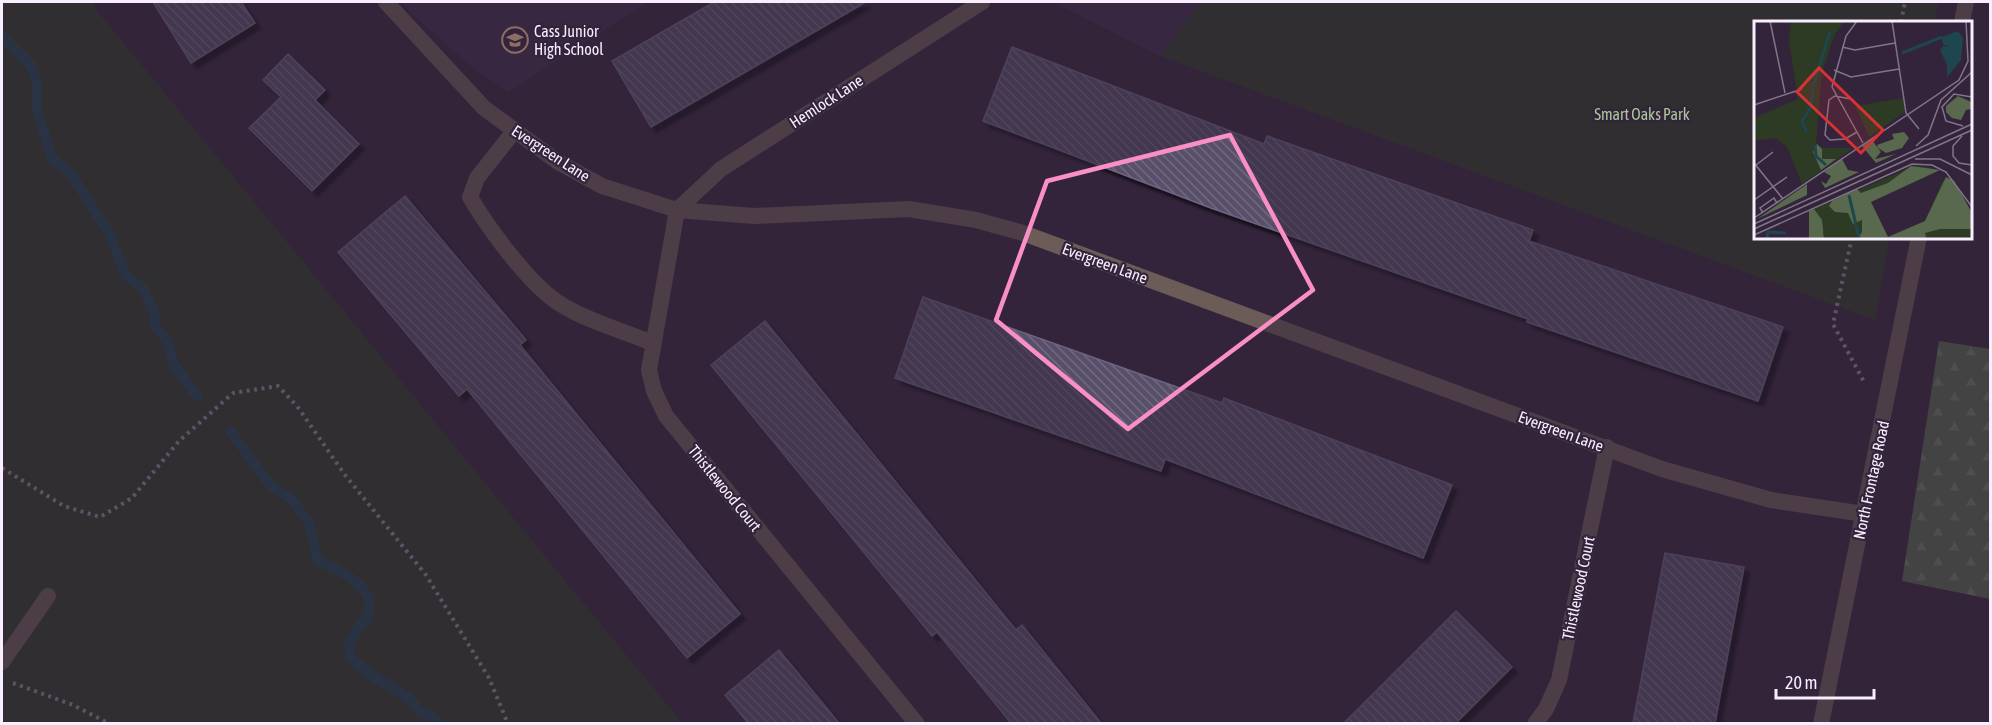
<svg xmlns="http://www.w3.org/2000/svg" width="1992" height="725" font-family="'Asap Condensed',sans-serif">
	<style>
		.built { fill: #3f2b48 }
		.green { fill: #2d3b25 }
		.forest { fill: url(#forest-firs) }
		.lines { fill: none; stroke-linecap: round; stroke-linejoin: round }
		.stream { stroke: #1e464f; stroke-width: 10 }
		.building { fill: url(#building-back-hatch); stroke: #6e6481; stroke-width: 1.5; filter: url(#shadow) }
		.path { stroke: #96899d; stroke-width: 4; stroke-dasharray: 3 4.5; stroke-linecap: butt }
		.service { stroke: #6b5c58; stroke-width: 16 }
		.minor { stroke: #6b5c58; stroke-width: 16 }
		.marked { fill: none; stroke: #fa8fc6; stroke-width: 4.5; stroke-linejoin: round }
		.labels { text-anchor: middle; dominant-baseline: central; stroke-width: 4.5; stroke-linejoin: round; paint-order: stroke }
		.poi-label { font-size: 16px; fill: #f8eefe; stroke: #33243b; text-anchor: start }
		.street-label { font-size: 16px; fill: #f8eefe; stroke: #33243b }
		.park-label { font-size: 16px; fill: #a9c997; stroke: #33243b }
		.inset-river { fill: none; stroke: #1e464f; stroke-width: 3 }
		.inset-road { fill: none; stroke: #827589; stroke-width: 1.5 }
		.view { fill: #d83233; fill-opacity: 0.15; stroke: #d83233; stroke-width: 3 }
		.inset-edge { fill: none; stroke: #f8eefe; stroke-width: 3 }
	</style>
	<defs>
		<pattern id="forest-firs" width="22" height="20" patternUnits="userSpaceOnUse" patternTransform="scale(1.5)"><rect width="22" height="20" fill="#58694e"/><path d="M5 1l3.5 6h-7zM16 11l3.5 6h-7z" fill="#717f69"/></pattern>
		<pattern id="building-back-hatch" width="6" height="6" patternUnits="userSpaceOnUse" patternTransform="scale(1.5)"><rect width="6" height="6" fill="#594f6b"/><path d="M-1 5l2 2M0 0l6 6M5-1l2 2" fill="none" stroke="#726981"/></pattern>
		<filter id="shadow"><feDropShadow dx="5.5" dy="5.5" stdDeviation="1.5" flood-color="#0009"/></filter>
	</defs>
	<rect width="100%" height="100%" fill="#33243b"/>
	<g class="built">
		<polygon points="403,2 648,2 508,92 472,67 410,12"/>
		<polygon points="1053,2 1201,2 1160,56"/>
	</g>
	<g class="green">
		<polygon points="2,2 93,2 98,12 682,723 2,723"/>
		<polygon points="1201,2 1939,2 1934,22 1755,22 1755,237 1890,237 1875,320 1160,56"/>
	</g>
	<polygon class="forest" points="1939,341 1990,349 1990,599 1902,581"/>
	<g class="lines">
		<g class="stream">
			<polyline points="2,36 30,64 37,83 37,110 52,159 71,174 109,233 126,276 142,287 154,311 155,326 168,342 174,365 197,396"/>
			<path d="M230 431 271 486 291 499 310 524 317 560C335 569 362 579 369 600 370 605 368 613 367 619L358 628 349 646 351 658 367 672 411 700 419 711 429 715 441 724"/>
		</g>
	</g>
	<g class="building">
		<polygon points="153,2 241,2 255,23 191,63"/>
		<polygon points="714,2 866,2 651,127 612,61"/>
		<polygon points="1012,47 1264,144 1267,136 1533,230 1529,241 1783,327 1758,401 1527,322 1528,319 1211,208 983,121"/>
		<polygon points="288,54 325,90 315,100 359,144 312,191 249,128 281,97 263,80"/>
		<polygon points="405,196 526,340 520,345 740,614 687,658 467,389 459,396 338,252"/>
		<polygon points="923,297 1222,403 1224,398 1452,485 1423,558 1165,459 1161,471 895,378"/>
		<polygon points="765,321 1016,630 1022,625 1101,723 1011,723 937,632 932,636 711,365"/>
		<polygon points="1665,553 1744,567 1715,723 1633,723"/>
		<polygon points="1456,611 1512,667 1456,723 1344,723"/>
		<polygon points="779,650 839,723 748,723 725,695"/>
	</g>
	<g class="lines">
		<g class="path">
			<polyline points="1901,22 1905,2"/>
			<polyline points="1852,237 1833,324 1864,382"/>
			<polyline points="2,468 64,506 100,517 132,498 179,441 233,393 278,386 297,406 345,475 426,575 489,678 508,724"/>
			<polyline points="13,683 73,705 110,724"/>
		</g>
		<path class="service" d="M515 130 477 178 470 197C488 228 531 287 562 305 587 321 624 331 652 343"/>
		<g class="minor">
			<polyline points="386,2 484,108 558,162 602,186 677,210 754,216 909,209 976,220 1023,233 1662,469 1771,500 1864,514"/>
			<polyline points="1962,22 1966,2"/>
			<polyline points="2,662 48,596"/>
			<polyline points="917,724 666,416 654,391 649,370 677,210 721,169 982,2"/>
			<polyline points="1535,724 1546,709 1559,680 1607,447"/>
			<polyline points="1821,724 1919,237"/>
		</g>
	</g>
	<path d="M0 0H1992V725H0ZM1230 135 1313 290 1128 429 996 320 1047 181Z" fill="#33243b" fill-opacity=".55" fill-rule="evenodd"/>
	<path class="marked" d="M1230 135 1313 290 1128 429 996 320 1047 181Z"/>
	<defs>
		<g id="school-ring" transform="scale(1.35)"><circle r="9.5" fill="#33243b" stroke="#8d6e63" stroke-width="1.5"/><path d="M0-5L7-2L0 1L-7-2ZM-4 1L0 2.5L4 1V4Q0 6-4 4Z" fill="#8d6e63"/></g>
	</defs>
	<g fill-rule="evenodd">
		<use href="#school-ring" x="515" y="40"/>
	</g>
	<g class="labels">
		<g class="poi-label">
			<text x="534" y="31">Cass Junior<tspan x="534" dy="18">High School</tspan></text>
		</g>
		<g class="street-label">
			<text transform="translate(826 101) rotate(-33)">Hemlock Lane</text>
			<text transform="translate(551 153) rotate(33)">Evergreen Lane</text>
			<text transform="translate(1105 263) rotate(20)">Evergreen Lane</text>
			<text transform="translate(1561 431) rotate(20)">Evergreen Lane</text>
			<text transform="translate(1871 480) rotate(-78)">North Frontage Road</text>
			<text transform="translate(725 488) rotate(51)">Thistlewood Court</text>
			<text transform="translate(1578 588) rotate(-78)">Thistlewood Court</text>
		</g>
		<g class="park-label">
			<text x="1642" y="114">Smart Oaks Park</text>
		</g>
	</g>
	<g transform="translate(1754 21)">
		<rect width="218" height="218" fill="#33243b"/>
		<path d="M37 0H90L80 15 68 51 62 122 68 127V138H84L48 163 33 126 22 117 0 120V97L44 78 35 21ZM149 77 151 91 115 116 101 85ZM163 144 186 149 117 181 134 216 171 200 189 159 217 190V217H55V190Z" fill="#2d3b25"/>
		<path d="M204 75 217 81V88L212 89 207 99 198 97 192 91V85ZM150 111 155 117 148 127 132 132 124 127 123 124 140 118 138 113ZM117 118 127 131 121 138 142 133 122 142 108 125ZM63 123 68 128 69 137 82 138 67 149 59 131ZM88 138 94 149 105 151 71 167 67 160 72 163 77 155 70 151ZM157 145 186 149 117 181 134 216 171 200 192 156 200 160 217 190V208H186L171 212 172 217H104L108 211V199L99 203 94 192 81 191 75 185 78 180 103 168 107 172 134 162ZM53 163V174L3 198ZM60 188 68 199 70 217H55V190Z" fill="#58694e"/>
		<path d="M79 202 86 210 96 213 97 217H70L69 210 80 211Z" fill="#2d3b25"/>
		<path d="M68 127H99L84 138H68Z" fill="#2d3b25"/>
		<path d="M204 10 209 17 207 39 193 56V44L186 29 189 25 196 26 189 23 188 16Z" fill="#1e464f"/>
		<path class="inset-river" d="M148 32 188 16M59 66 76 10M53 111 48 100 57 86 59 68M61 124 62 135 72 144M95 174 105 217M13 217 14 211 32 212"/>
		<path class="inset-road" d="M16 0 31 72M103 0 92 15 78 66 109 122M138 0 152 92 165 108M88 26 101 29 141 22M80 49 97 56 145 48M97 78 81 75 75 79 71 114 76 119 91 118 103 111M0 84 48 68M209 105 192 100 188 86 200 73 218 76M208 115 199 125V135L205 142 218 144M162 125 174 114 187 79 218 51M161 138H186L218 154M0 142 29 178M2 144 19 131M0 179 33 156M9 192 6 187 20 177 23 182M0 197 205 59 214 40 212 0M0 203 218 103M0 208 218 109M0 214 158 143 178 144 192 151 218 186"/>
		<path class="view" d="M65 47 129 109 107 132 43 71Z"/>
		<rect width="218" height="218" class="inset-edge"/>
	</g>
	<rect width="1992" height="725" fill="none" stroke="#f8eefe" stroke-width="6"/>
	<path d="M1776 689v9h98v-9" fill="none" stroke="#f8eefe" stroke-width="3"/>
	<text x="1785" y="689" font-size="18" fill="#f8eefe" stroke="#33243b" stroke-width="4.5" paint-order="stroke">20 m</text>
</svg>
